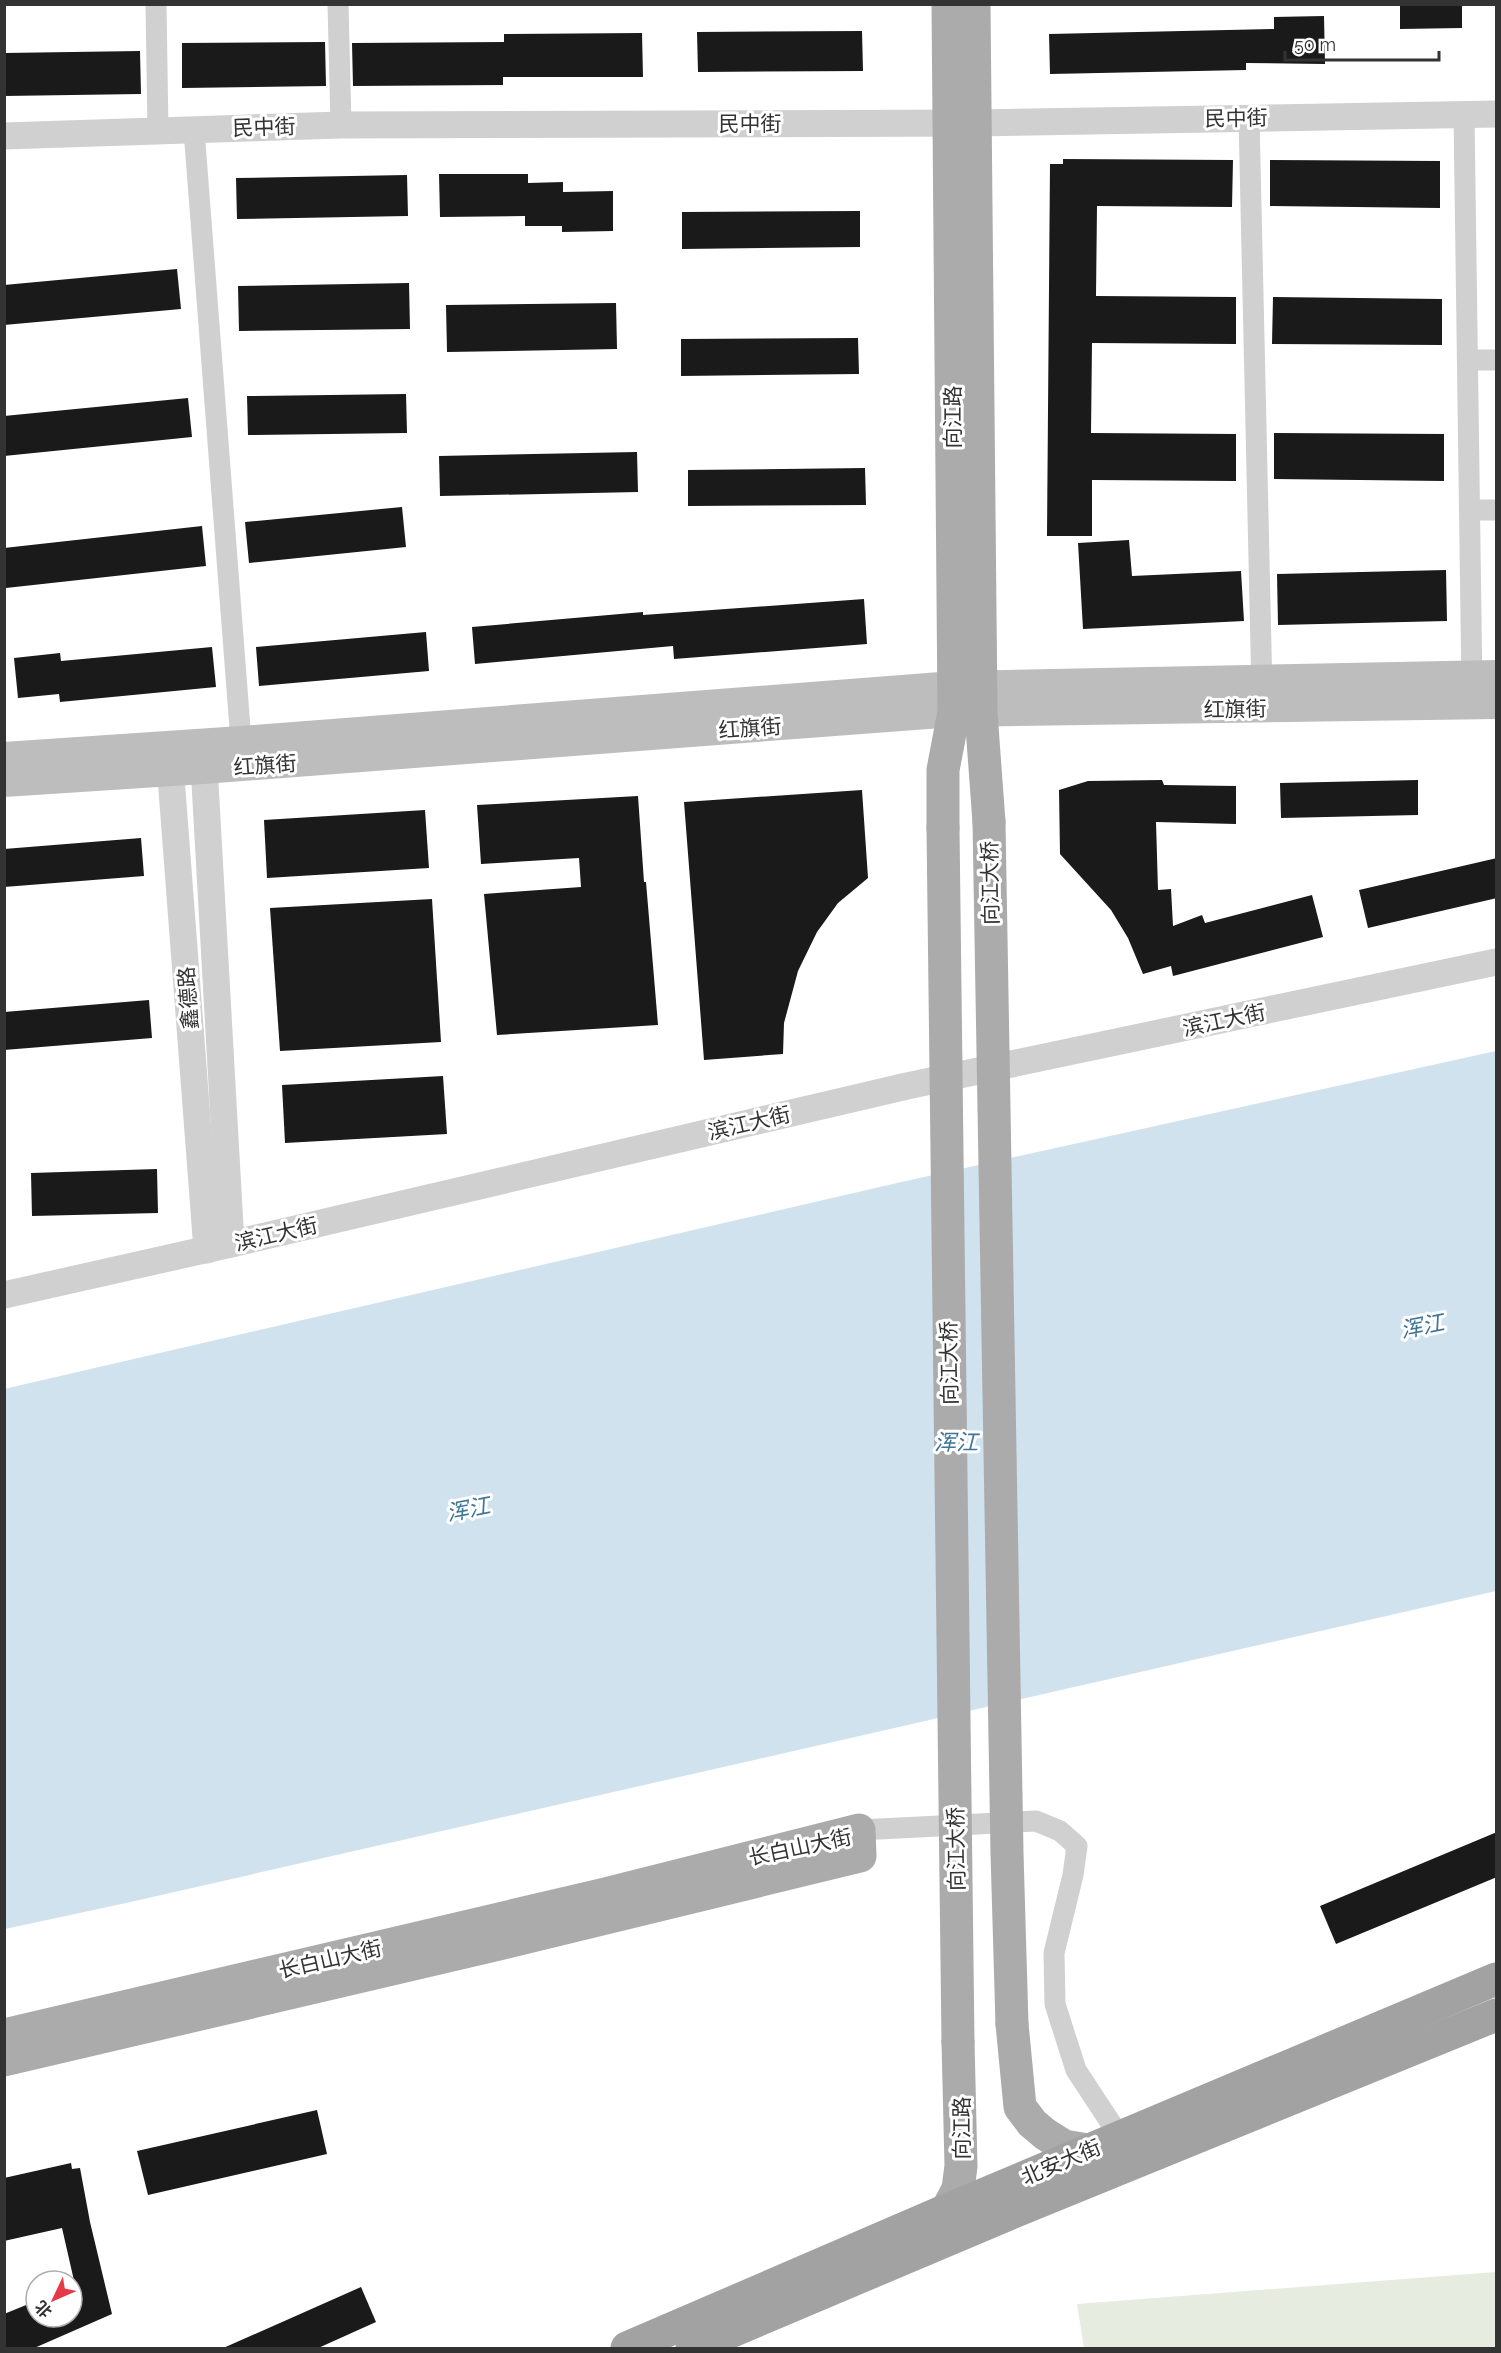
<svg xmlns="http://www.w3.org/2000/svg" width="1501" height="2353" font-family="Raleway,'Noto Sans SC',sans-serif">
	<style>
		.green { fill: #e6ecdf }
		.water { fill: #cfe2ee }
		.building { fill: #1a1a1a }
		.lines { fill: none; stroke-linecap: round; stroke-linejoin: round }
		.minor { stroke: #d0d0d0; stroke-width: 21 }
		.tertiary { stroke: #d0d0d0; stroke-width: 27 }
		.secondary { stroke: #bdbdbd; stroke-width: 30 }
		.primary { stroke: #ababab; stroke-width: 33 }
		.trunk { stroke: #a2a2a2; stroke-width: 33 }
		.primary-bridge { stroke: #ababab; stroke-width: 33 }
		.labels { text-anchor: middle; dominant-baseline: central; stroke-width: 6; stroke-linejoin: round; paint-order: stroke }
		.street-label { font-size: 21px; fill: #333; stroke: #fff }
		.water-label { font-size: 22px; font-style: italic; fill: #3f7597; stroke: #fff }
	</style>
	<rect width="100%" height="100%" fill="#fff"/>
	<polygon class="green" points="1496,2272 1496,2348 1084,2348 1077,2304"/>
	<polygon class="water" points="1496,1051 1496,1591 126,1903 5,1929 4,1389 897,1183"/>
	<g class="building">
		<polygon points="1400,4 1462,4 1462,28 1400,29"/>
		<polygon points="1324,16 1325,64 1246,63 1246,70 1050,74 1049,34 1274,29 1274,17"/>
		<polygon points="862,31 863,71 698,72 697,32"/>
		<polygon points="642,33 643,77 503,77 503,85 353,86 352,43 504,42 504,34"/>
		<polygon points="325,42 326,86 182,88 182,43"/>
		<polygon points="140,51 141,94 4,96 4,53"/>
		<polygon points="1063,159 1233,160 1232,207 1097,206 1096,296 1236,297 1236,344 1092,343 1091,433 1236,434 1236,481 1092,480 1092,536 1047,536 1050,164 1063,164"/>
		<polygon points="1270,160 1440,161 1440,208 1270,206"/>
		<polygon points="439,174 528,174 528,183 563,182 563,192 613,191 613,231 562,232 562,226 525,226 525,216 440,217"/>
		<polygon points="407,175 408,216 237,219 236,178"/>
		<polygon points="860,211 860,247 682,249 682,212"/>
		<polygon points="177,269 181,309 4,325 4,285"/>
		<polygon points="409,283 410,329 239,331 238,286"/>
		<polygon points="1273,297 1442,299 1442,345 1272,344"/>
		<polygon points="616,303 617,349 447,352 446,305"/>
		<polygon points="858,338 859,374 681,376 681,339"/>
		<polygon points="406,394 407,433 248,435 247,396"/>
		<polygon points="188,398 192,437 4,456 4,416"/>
		<polygon points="1274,433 1444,434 1444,481 1274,479"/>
		<polygon points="637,452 638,492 440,496 439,456"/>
		<polygon points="865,468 866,505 688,506 688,470"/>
		<polygon points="402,507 406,547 249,563 245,522"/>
		<polygon points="202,526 206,566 6,588 4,548"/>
		<polygon points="1129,540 1132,576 1241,571 1244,621 1083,629 1078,543"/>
		<polygon points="1446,570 1447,621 1278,625 1277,574"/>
		<polygon points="864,599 867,644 674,659 673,646 475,664 472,627 643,612 643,615"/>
		<polygon points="426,632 429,671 259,686 256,647"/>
		<polygon points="212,647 216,687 60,702 59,694 18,698 14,658 60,653 61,661"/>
		<polygon points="1162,780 1164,785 1236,786 1236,824 1156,822 1158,890 1171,889 1173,926 1202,915 1205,923 1312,895 1323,937 1173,976 1171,966 1143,974 1128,938 1111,910 1060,854 1059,790 1088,781"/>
		<polygon points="1418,780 1418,815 1281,818 1280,783"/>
		<polygon points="862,790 868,878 838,903 817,932 798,971 784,1023 783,1054 704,1060 684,802"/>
		<polygon points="638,796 644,882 646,882 658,1025 497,1035 484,894 581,887 579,858 481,864 477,805"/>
		<polygon points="425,810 429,868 267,878 264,820"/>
		<polygon points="141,838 144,876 4,887 4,849"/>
		<polygon points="1497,858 1497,898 1368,928 1359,890"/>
		<polygon points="432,899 441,1042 280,1051 270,908"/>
		<polygon points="149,1000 152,1038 4,1050 4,1012"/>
		<polygon points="443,1076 447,1134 285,1143 282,1085"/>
		<polygon points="157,1169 158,1213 32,1216 31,1173"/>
		<polygon points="1497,1832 1497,1877 1336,1944 1320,1906"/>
		<polygon points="317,2110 327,2154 148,2195 137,2151"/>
		<polygon points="71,2163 72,2169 80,2168 90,2222 112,2314 32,2349 4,2349 4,2314 36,2301 36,2317 72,2317 72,2286 75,2285 62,2228 4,2241 4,2178"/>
		<polygon points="361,2287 376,2322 316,2349 221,2349"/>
	</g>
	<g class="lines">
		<g class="minor">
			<polyline points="156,4 158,131"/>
			<polyline points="338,4 341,125"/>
			<polyline points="1464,114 1472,690"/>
			<polyline points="1249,118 1262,692"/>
			<polyline points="194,130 241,741"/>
			<polyline points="1468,360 1496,360"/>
			<polyline points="1470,510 1496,510"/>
			<polyline points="859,1830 1036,1821 1060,1831 1077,1846 1073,1875 1054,1953 1055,2004 1076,2070 1120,2137"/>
		</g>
		<g class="tertiary">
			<polyline points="4,136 341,125 977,123 1496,114"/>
			<polyline points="203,748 231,1244"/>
			<polyline points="169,751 207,1250"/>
			<polyline points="4,1295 231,1244 907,1086 1496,962"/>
		</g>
		<g class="secondary">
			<polyline points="4,757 241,741 954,686 1496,675"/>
			<polyline points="4,782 203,769 954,712 1496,704"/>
		</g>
		<g class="primary">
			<polyline points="974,4 981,713 989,822"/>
			<polyline points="943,828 943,770 954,712 948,4"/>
			<polyline points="1012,2024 1020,2107 1032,2123 1045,2134 1064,2146 1088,2150"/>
			<polyline points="4,2035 601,1895 859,1830 860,1856 499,1944 4,2060"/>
			<polyline points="947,2210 958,2189 961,2166 958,2042"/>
		</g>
		<g class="trunk">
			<polyline points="627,2348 947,2210 1496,1979"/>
			<polyline points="692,2348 1018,2210 1496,2015"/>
		</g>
		<g class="primary-bridge">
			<polyline points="989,822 1007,1853 1012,2024"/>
			<polyline points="943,828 958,2042"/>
		</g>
	</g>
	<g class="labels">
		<g class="street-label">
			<text transform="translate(1236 118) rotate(-1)">民中街</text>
			<text x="750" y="123">民中街</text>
			<text transform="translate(264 127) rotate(-2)">民中街</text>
			<text transform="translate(952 417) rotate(-90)">向江路</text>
			<text transform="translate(1235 709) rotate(-1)">红旗街</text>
			<text transform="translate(750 728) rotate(-4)">红旗街</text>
			<text transform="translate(265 765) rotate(-4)">红旗街</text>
			<text transform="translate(990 883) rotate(-91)">向江大桥</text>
			<text transform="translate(188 998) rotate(-94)">鑫德路</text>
			<text transform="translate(1224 1020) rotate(-12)">滨江大街</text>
			<text transform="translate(749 1123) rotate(-13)">滨江大街</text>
			<text transform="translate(276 1234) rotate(-13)">滨江大街</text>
			<text transform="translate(949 1363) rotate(-91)">向江大桥</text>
			<text transform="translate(800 1847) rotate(-12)">长白山大街</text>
			<text transform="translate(956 1849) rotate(-91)">向江大桥</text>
			<text transform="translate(330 1959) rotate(-13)">长白山大街</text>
			<text transform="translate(961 2128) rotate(-90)">向江路</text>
			<text transform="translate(1061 2162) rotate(-23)">北安大街</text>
		</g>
		<g class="water-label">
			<text transform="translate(1422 1326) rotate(-11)">浑江</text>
			<text x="956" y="1442">浑江</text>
			<text transform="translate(468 1509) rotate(-11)">浑江</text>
		</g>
	</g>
	<rect width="1501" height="2353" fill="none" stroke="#333333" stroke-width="12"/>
	<g transform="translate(54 2299) rotate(226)"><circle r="28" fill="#ffffff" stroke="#adadad" stroke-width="1.5"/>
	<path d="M0-4.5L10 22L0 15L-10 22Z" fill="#e63946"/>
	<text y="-9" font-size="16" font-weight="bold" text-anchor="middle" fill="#333333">北</text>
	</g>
	<path d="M1285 51v9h154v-9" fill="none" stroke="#333333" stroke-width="3"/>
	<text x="1294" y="51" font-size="18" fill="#333333" stroke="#ffffff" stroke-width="4.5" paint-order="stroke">50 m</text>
</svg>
